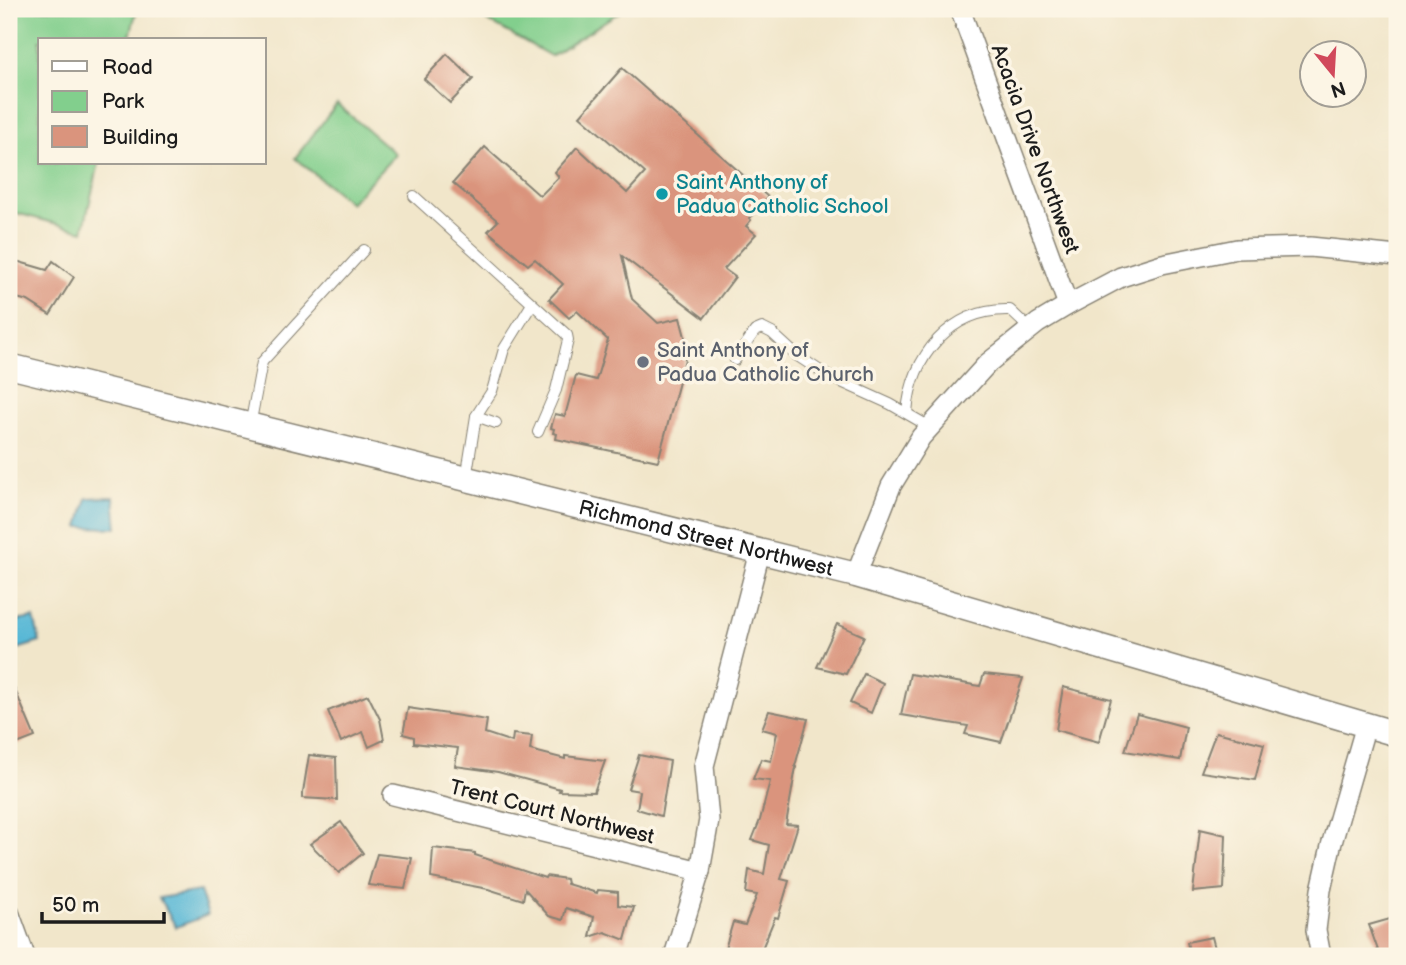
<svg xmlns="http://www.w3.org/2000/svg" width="1406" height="965" font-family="'Balsamiq Sans',sans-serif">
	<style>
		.green { fill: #82cf8d; stroke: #4f7654; stroke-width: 2 }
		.water { fill: #58b8d6; stroke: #3a6a79; stroke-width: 2 }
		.building { fill: #da947d }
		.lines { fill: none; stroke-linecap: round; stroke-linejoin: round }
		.service-casing { stroke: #868173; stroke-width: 12 }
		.minor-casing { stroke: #868173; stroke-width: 22 }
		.tertiary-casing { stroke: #868173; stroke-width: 27 }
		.service { stroke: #fff; stroke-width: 10 }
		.minor { stroke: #fff; stroke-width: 19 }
		.tertiary { stroke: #fff; stroke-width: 24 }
		.culture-dot { fill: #0f9aa8; stroke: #fcf5e5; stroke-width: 2.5 }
		.worship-dot { fill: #6b7280; stroke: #fcf5e5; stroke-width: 2.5 }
		.labels { text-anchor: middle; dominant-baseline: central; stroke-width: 7; stroke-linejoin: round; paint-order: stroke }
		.street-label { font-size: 21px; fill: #1c1c1c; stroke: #fcf5e5 }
		.culture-label { font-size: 21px; fill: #0d838f; stroke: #fcf5e5; text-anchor: start }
		.worship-label { font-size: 21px; fill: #5b616d; stroke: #fcf5e5; text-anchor: start }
	</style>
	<rect width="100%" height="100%" fill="#fcf5e5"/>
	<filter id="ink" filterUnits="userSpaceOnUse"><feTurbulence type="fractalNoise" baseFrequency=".0143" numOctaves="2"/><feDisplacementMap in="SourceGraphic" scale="14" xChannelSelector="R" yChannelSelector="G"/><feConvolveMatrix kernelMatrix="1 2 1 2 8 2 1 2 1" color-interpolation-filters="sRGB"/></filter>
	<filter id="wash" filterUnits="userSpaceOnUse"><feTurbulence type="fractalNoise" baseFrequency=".00686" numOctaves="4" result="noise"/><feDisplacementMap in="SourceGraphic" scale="28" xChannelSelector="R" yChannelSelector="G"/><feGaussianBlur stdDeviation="1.57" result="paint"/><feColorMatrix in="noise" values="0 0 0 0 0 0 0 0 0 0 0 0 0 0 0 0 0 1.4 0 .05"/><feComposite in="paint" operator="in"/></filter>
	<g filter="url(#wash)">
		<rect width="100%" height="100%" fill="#f1e6ca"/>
		<g class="green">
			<polygon points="9,9 137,9 129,40 40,40 40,163 99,163 83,231 9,211"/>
			<polygon points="480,9 624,9 551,56 486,20"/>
			<polygon points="337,104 396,154 350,203 295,158"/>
		</g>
		<g class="water">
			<polygon points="114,497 117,528 79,527 87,498"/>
			<polygon points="34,618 40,642 11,651 9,622"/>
			<polygon points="200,891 208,915 176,927 159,898"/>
		</g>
		<g id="blocks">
			<g class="building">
				<polygon points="447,54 473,79 450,103 424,79"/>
				<polygon points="622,68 768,197 749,218 751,220 746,226 756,234 724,269 735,277 704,318 622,256 632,299 658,323 680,318 688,348 658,461 556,439 557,434 553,433 554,429 551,428 555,414 565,416 576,375 596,380 608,340 577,311 569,318 549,299 563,284 535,259 528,265 488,231 498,221 453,183 485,147 540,196 559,177 555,172 577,147 627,193 645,173 580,116"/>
				<polygon points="9,259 47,270 53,261 74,277 50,315 28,301 9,296"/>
				<polygon points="837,624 864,636 846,674 817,667"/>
				<polygon points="864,674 883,683 871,713 850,703"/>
				<polygon points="910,674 980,686 984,674 1023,678 1001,742 965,734 968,726 901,715"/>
				<polygon points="10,678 35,737 9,747 9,679"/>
				<polygon points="1063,687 1111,699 1099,742 1056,730"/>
				<polygon points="368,695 380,719 384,740 369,747 363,732 341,742 328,711"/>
				<polygon points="408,708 487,720 485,733 512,742 513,734 532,736 530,750 565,759 565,756 605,761 594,792 559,791 560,789 498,772 455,766 458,748 414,743 414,737 403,734"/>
				<polygon points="769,711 808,719 795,766 796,767 786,824 798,825 781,879 789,881 778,918 775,917 759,956 729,956 731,950 725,949 733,922 745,925 757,895 746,893 749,870 764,874 769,845 752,840 760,820 770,781 753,779 761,759 771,761 777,733 762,729"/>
				<polygon points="1137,714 1186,727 1180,760 1125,751"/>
				<polygon points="1216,732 1264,744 1255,780 1201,772"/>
				<polygon points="309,755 336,758 337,800 302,798"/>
				<polygon points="639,755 670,761 661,816 637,809 640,791 628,789"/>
				<polygon points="341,822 363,853 339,873 310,844"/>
				<polygon points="1200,829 1226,835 1224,889 1193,892"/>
				<polygon points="433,848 475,853 475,855 545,878 546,876 566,879 567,884 597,893 598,890 618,892 618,905 634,907 625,940 605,932 590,937 594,917 566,908 563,920 549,916 525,889 523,900 488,889 431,878"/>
				<polygon points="377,854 412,858 405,889 368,885"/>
				<polygon points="1397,917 1397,956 1380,956 1369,925"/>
				<polygon points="1212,937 1217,956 1190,956 1187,942"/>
			</g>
		</g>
	</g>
	<g filter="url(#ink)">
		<use href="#blocks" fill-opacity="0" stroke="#868173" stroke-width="2"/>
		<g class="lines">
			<g class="service-casing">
				<g id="service">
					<polyline points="414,196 567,335 568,340 556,390 538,432"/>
					<polyline points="735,360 755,331 762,328 772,333 796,355 828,376 890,404 930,427"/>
					<path d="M907 413C911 356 951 308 1010 310L1030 329"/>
					<polyline points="476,416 492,391 504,349 532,304"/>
					<polyline points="250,426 262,362 364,250"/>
					<polyline points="466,479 476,416 496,423"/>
				</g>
			</g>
			<g class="minor-casing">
				<g id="minor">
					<polyline points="960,9 1068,305"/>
					<polyline points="856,575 891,486 921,437 988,363 1038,323 1068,305 1121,277 1162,264 1237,249 1310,247 1397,256"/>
					<polyline points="393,795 700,871"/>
					<polyline points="9,912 25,956"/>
					<polyline points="674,956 700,871 709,820 704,766 760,552"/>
					<polyline points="1321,956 1316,930 1321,890 1331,846 1366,725"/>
				</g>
			</g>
			<g class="tertiary-casing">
				<g id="tertiary">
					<path id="s1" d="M9 366 856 575 1397 734"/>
				</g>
			</g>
			<use href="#service" class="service"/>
			<use href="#minor" class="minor"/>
			<use href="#tertiary" class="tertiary"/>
		</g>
	</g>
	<circle class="culture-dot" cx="662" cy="194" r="7"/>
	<circle class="worship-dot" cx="643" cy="362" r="7"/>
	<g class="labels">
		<g class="street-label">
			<text transform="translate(1035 149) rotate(70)">Acacia Drive Northwest</text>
			<text stroke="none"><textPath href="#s1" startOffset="718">Richmond Street Northwest</textPath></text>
			<text transform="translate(552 812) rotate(14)">Trent Court Northwest</text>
		</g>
		<g class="culture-label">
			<text x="676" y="182">Saint Anthony of<tspan x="676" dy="24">Padua Catholic School</tspan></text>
		</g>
		<g class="worship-label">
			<text x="657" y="350">Saint Anthony of<tspan x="657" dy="24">Padua Catholic Church</tspan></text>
		</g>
	</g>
	<rect width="1406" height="965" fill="none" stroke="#fcf5e5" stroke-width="35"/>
	<rect x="38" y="38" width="228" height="126" fill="#fcf5e5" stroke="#a29e95" stroke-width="2"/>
	<rect x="52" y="61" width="35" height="10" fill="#ffffff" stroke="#a29e95" stroke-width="2"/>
	<text x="102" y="74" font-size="21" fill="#1c1c1c">Road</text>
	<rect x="52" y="91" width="35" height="21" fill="#82cf8d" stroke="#a29e95" stroke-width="2"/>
	<text x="102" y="108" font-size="21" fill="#1c1c1c">Park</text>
	<rect x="52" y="126" width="35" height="21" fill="#da947d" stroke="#a29e95" stroke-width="2"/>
	<text x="102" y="144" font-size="21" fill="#1c1c1c">Building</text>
	<g transform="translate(1333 74) rotate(162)"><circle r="33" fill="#fcf5e5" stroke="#a29e95" stroke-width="2"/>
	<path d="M0-5L12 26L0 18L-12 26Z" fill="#d1495b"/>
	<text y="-10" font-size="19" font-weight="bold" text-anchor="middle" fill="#1c1c1c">N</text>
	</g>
	<path d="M42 912v10h122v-10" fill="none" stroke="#1c1c1c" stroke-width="3.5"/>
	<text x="52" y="912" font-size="21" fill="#1c1c1c" stroke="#fcf5e5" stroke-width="5" paint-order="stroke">50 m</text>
</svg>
